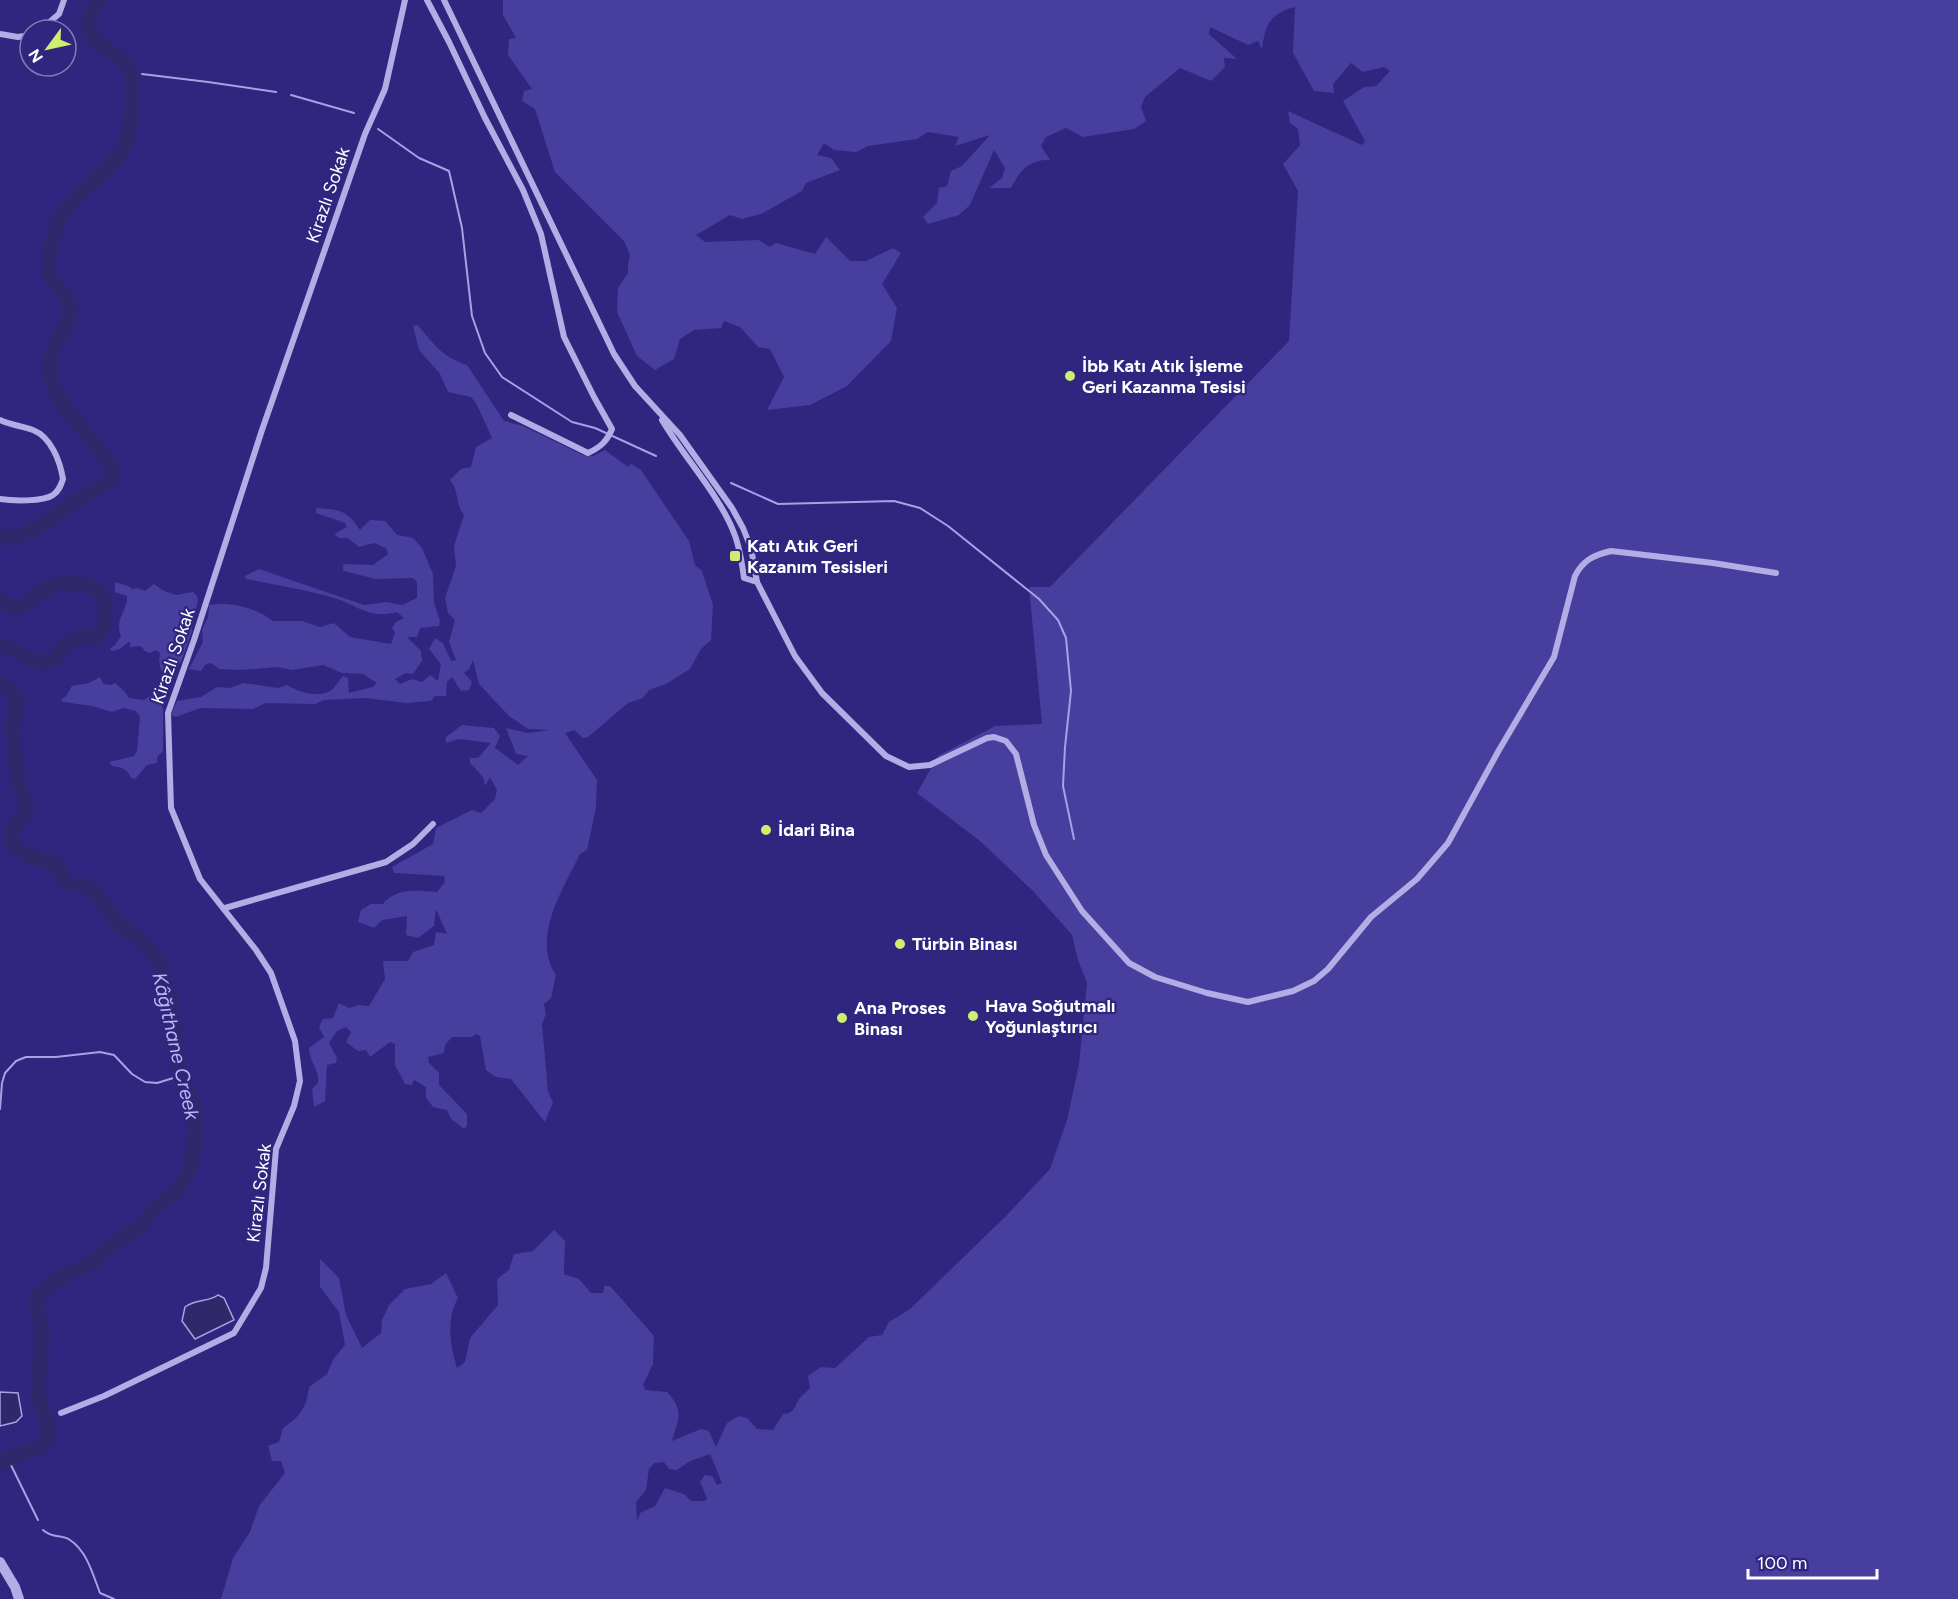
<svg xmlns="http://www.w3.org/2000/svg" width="1958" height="1599" font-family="Figtree,sans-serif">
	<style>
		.green { fill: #473e9e; fill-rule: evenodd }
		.water { fill: #2f286a; stroke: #a7a1e6; stroke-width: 1.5 }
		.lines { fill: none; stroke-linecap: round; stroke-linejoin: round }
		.stream { stroke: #a7a1e6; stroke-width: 2 }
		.river { stroke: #2f286a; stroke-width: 15 }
		.minor { stroke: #b2ade5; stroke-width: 6 }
		.tertiary { stroke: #b2ade5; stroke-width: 10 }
		.poi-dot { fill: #ceee72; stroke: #30267f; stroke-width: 2 }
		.labels { text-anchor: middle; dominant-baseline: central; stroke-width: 4.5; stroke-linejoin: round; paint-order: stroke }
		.street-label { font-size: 18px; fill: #fff; stroke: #30267f }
		.poi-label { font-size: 18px; font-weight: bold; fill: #fff; stroke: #30267f; text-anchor: start }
		.water-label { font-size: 20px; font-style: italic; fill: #bdb8ed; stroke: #30267f }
	</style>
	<rect width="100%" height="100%" fill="#30267f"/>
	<g class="green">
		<path d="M503 0H1958V1599H221L233 1558 250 1532 259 1506 285 1473 281 1461H272L268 1446 279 1442 283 1428C300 1417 307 1406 309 1387L327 1374 334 1358 345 1345 339 1312 320 1287V1259L339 1278 346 1315 362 1348 381 1333 382 1320 389 1305 405 1289 431 1284 446 1273 458 1298C446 1319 450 1345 457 1368L465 1362 470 1338 498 1305 497 1279 509 1270 514 1254 533 1251 554 1230 565 1241 564 1274 579 1279 591 1293H603L604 1286H610L654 1336 653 1364 643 1385 645 1390 667 1392C685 1411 678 1419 672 1441L701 1429 709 1431 716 1447 727 1423 739 1416 747 1418 757 1429 773 1430 783 1414C795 1413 794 1407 799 1399 802 1395 807 1391 810 1388L808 1376 821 1367 835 1368 869 1337 882 1335 889 1322 910 1309 1005 1217 1050 1169 1067 1120 1079 1064 1087 983 1078 960 1072 935 1033 891 980 841 917 793 938 756 995 726 1042 724 1029 587H1050L1289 341 1298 191 1283 164 1300 145 1298 129 1290 123 1288 111 1362 145 1365 141 1343 101 1364 87 1376 86 1390 71 1384 67 1363 72 1351 63 1333 84 1334 93 1314 91 1293 53 1295 7C1269 14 1265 25 1262 50L1258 41 1248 45 1210 27 1209 34 1237 59 1224 58 1225 67 1211 81 1180 68 1145 97 1141 107 1146 121 1134 129 1083 137 1066 128 1046 137 1041 146 1050 160C1030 159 1020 170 1011 188H989L1002 178 1005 168 994 150 970 205 959 215 928 224 923 217 937 203 939 188 947 186 951 171 962 166 990 135 955 146 959 137 928 132 917 139 868 146 856 152 834 150 824 143 817 155 831 158 840 170 806 183 802 191 761 214 742 219 730 215 696 235 705 242 759 240 770 247 776 243 815 254 826 237 850 261H866L893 248 901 253 882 284 897 308 891 341 847 386 810 405 767 410 784 377 770 349 758 347 740 327 724 321 721 328 694 330 680 339 674 359 655 370 637 356 617 312 618 288 628 273V265L630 255 624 241 555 172 535 109 522 101 524 91 532 89 508 55 509 39 516 38 503 15ZM710 1454 722 1483 717 1485 712 1476 705 1475 700 1482 707 1498 705 1501H691L684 1494 665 1488 655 1506 640 1513 637 1521 636 1502 646 1490 649 1469 654 1463 664 1462 669 1469 677 1470 690 1461Z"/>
		<path d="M418 325C431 342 445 359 467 365L504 421 523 426 583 455 593 456 605 450 628 467 631 464 641 470 689 541 695 565 702 571 713 605 711 640 701 649 690 669 666 684 649 690 643 698 628 703 588 737 583 738 574 730 565 733 597 780 596 808 587 850 580 854C563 889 531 938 556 975L551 998 544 1004 546 1014 542 1024 548 1092 553 1102 545 1122 511 1079 496 1077 486 1070 480 1036 477 1034 471 1037H452L445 1045 444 1053 428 1057 429 1063 439 1073V1085L467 1114V1126L464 1129 451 1119 447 1110 433 1107 426 1098V1087L414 1080 412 1085 405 1084 395 1065V1044L390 1042 370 1057 366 1050 358 1051 346 1042 351 1032 346 1027 337 1031 329 1043 337 1058 336 1063 327 1065 325 1101 314 1107 312 1089 318 1083C320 1070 309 1062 309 1048L324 1037 319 1027 323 1019 333 1018 339 1003 349 1008 359 1005 369 1006 385 979 383 961H408L413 952 434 945 436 932 447 934 436 909 434 926 418 938 406 935 407 916 382 920 374 928 358 922 361 910 371 904H383C397 887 418 891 437 892L445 882 444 876 394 873 392 867 433 844 436 828 472 810 481 813 495 799 497 790 490 777 485 786 483 777 470 763V758H478L491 743 458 739 447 743 445 738 462 725 494 728 500 736 495 748 518 765 528 756 516 754 506 728 528 733 549 730 528 729 509 716 479 684 473 660 469 669 464 673 472 682 469 690 461 691 452 677 447 682 446 696H435L431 701 406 703 365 698 324 700 315 704 266 703 253 709 200 708 176 717 171 715 177 701 201 697 217 687 230 688 243 683 278 688 287 685C299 692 316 698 330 691 335 688 339 680 343 676L348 678 349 693 373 687 377 683 363 674 342 673 323 665 292 670 278 667 240 670 219 669 211 663 206 664 201 671 189 669 203 642 202 630 208 617 209 605C230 601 257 608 273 621H302L320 627 334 623 350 637 391 644 395 632 392 628 396 622 404 618 397 612C367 619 360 606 334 598 306 590 275 585 246 579L245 576 259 569 364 605 387 602 402 605 417 598V582L413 578 376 579 343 571V565L347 564 373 565 388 554 386 548 374 543 359 547 348 538H339L334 534 347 527 345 523 316 513V508C340 510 346 509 360 530L370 520 385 521 397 535 413 538 422 548 433 574 434 603 440 621 439 626 420 628 417 637H407L421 651 422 661 413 674 406 673 395 679 400 684 412 679 422 682 430 675 438 681 441 664 429 649 435 638 443 643 451 661 456 660 449 642 455 620 448 613 445 598 456 566 454 546 464 515C454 501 460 493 450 480L461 469 471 467 476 447 492 438 476 403 471 397 448 392 440 374 419 350 413 326Z"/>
		<path d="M115 582 128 586 132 589 137 588 145 591 154 584 162 590 176 595 193 592 197 596 198 602 191 623 192 631 181 662 173 672 161 671 159 660 160 653 156 650 150 653 145 651 141 646 130 647V642H128L120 649 112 651 110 649 115 645 121 636C114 618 128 611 127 596L115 592Z"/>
		<path d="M100 677 103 684 111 685 115 683 125 692 129 698 144 700 152 695 158 697 163 709V751L157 757V763L147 765 135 779 131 778C126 767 122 768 112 766L109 762 134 756 137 751 140 717 136 711 123 708 112 712 92 706 63 702 61 700 66 696 72 686 89 683Z"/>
	</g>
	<g class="water">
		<path d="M218 1295 224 1298 234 1320 195 1339 182 1321 185 1307C195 1299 209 1302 218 1295Z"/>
		<polygon points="0,1392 18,1393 22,1416 16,1422 0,1426"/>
	</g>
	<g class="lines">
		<g class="stream">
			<polyline points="142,74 208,82 276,92"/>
			<polyline points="291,95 354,113"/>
			<polyline points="378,129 419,158 449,171 462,228 472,316 485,353 502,377 572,422 595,428 656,456"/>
			<polyline points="731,483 778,504 894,501 920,508 948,526 1039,599 1058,620 1066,638 1071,691 1065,747 1063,786 1074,839"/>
			<polyline points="0,1109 2,1083 5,1073 16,1061 26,1057 56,1057 100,1052 114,1055 132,1074 145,1082 157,1083 180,1076"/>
			<polyline points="7,1457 38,1520"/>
			<path d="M43 1530C53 1539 61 1534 70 1540 87 1551 93 1575 100 1593L114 1599"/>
		</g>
		<g class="river">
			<path d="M0 537C34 540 54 514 80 498 92 491 103 487 113 478 116 449 50 413 49 367 49 345 68 333 70 312 72 297 58 289 51 278 44 265 54 229 61 217 79 186 122 168 129 133 132 117 135 85 129 69 123 53 105 52 95 41 83 29 90 11 100 0"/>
			<path d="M0 601C4 603 8 607 12 607 32 611 41 577 78 584 85 586 94 586 99 591 106 597 106 604 106 612 101 654 90 629 70 642 61 647 59 660 47 662 31 664 16 646 0 646"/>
			<path d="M0 684 9 688 17 700 13 726 17 775 26 805 24 814 13 830 11 838 13 845 23 854 55 864 60 871 63 880 67 884 84 885 96 891 118 925 141 940 153 952 162 970 170 1000 180 1076 192 1101 195 1112 194 1148 188 1174 179 1188 151 1212 140 1228 120 1238 95 1261 58 1279 37 1296C35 1310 42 1323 42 1337 42 1359 35 1380 40 1402 42 1414 54 1430 46 1442 39 1453 12 1453 0 1463"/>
		</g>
		<g class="minor">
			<path d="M427 0 449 42 485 118 523 190 541 234 564 337 594 397 612 429C607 441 601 447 588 453L511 415"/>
			<path d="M444 0 614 354 635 386 680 435 732 508 743 528 751 548 757 582 795 656 822 693 886 756 909 767 930 765 987 738 994 737 1006 741 1016 754 1034 825 1046 855 1082 911 1129 963 1155 977 1207 993 1248 1002 1293 991 1314 981 1328 969 1371 917 1417 879 1448 843 1499 750 1554 657 1575 576C1583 560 1594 555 1611 551L1713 563 1776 573"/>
			<polyline points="40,30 59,14 64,0"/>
			<polyline points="0,34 18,37 30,35"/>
			<path d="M0 420C10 425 22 426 33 430 51 437 60 461 63 479 61 485 59 491 53 495 43 502 12 501 0 499"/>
			<path d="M662 420C683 456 720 496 734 533 740 548 742 563 744 578L757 582"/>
			<polyline points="225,908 386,862 413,844 433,824"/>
			<polyline points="61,1413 104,1396 234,1333 261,1288 266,1268 276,1149 294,1106 300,1081 295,1041 271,973 256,950 200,879 171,808 168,713 194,640 262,430 365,134 385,89 405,0"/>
		</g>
		<polyline class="tertiary" points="0,1562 15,1587 19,1599"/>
	</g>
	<g class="poi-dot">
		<circle cx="1070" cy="376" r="6"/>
		<rect x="729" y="550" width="12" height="12" rx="3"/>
		<circle cx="766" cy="830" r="6"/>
		<circle cx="900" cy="944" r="6"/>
		<circle cx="973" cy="1016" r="6"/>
		<circle cx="842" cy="1018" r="6"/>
	</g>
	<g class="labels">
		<g class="street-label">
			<text transform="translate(328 195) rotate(-71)">Kirazlı Sokak</text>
			<text transform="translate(173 656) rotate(-71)">Kirazlı Sokak</text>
			<text transform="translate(259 1193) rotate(-83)">Kirazlı Sokak</text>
		</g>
		<g class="poi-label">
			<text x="1082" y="366">İbb Katı Atık İşleme<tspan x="1082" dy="21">Geri Kazanma Tesisi</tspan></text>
			<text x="747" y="546">Katı Atık Geri<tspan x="747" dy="21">Kazanım Tesisleri</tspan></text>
			<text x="778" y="830">İdari Bina</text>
			<text x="912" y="944">Türbin Binası</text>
			<text x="985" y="1006">Hava Soğutmalı<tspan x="985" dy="21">Yoğunlaştırıcı</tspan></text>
			<text x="854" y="1008">Ana Proses<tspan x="854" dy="21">Binası</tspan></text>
		</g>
		<g class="water-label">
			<text transform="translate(176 1046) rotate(77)">Kâğıthane Creek</text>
		</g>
	</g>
	<g transform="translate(48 48) rotate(237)"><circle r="28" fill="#30267f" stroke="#837db2" stroke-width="1.5"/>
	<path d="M0-4.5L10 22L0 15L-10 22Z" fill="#ceee72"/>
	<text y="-9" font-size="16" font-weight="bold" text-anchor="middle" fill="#ffffff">N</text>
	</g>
	<path d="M1748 1569v9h129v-9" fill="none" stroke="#ffffff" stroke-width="3"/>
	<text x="1757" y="1569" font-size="18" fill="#ffffff" stroke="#30267f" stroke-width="4.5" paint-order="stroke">100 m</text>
</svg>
